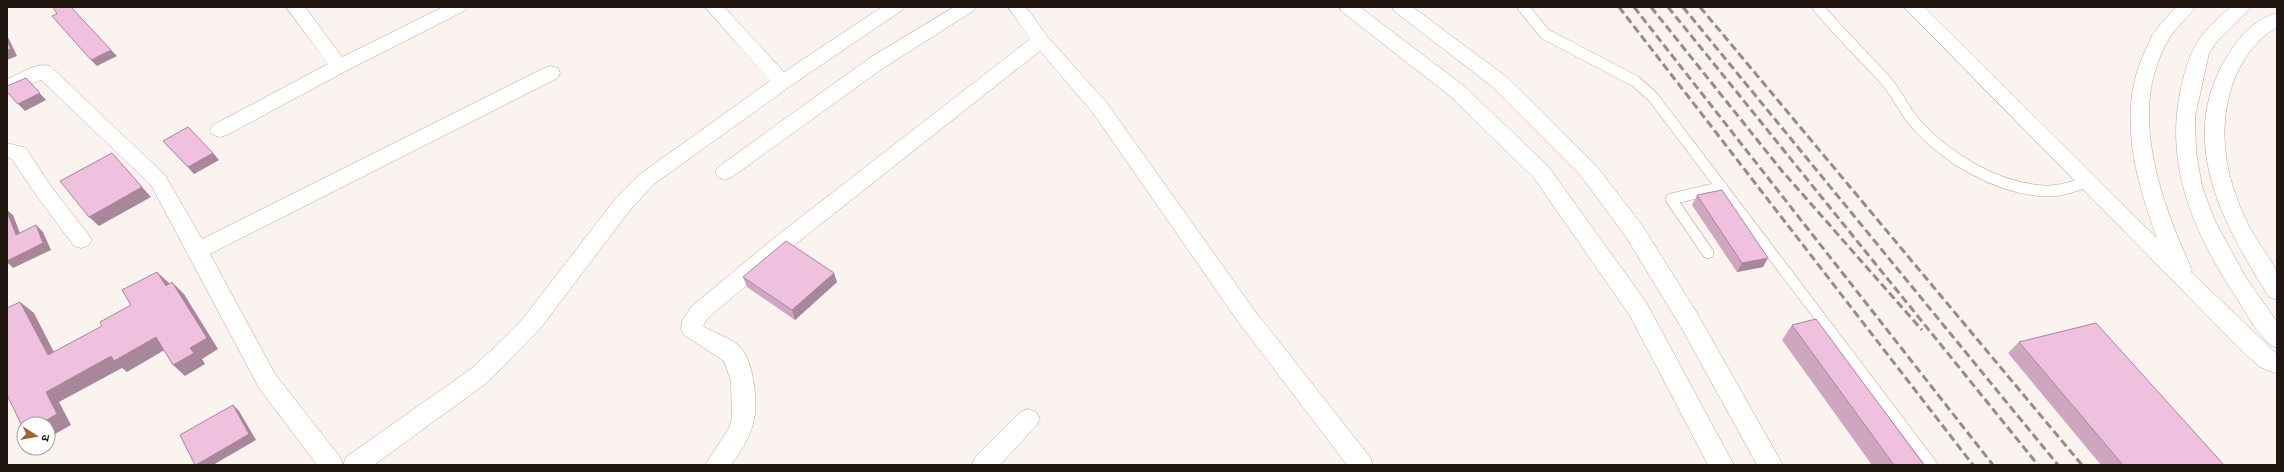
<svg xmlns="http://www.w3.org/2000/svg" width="2284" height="472" font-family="Lato,'Noto Sans Devanagari',sans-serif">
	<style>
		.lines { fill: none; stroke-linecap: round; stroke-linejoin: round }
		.service-casing { stroke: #c4a293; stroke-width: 12 }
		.minor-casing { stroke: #c4a293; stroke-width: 1 }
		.tertiary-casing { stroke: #c4a293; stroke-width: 1 }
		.service { stroke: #fff; stroke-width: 11 }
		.minor { fill: #fff; fill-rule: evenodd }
		.tertiary { fill: #fff; fill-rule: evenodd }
		.rail { stroke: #968c88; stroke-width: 3; stroke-dasharray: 8 4; stroke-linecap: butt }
		.wall { fill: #cea6bf }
		.shaded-wall { fill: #a8879b }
		.building { fill: #f0c1de; stroke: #a8879b }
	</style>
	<rect width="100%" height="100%" fill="#faf3f0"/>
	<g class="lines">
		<g class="service-casing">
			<g id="service">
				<polyline points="1523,7 1545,34 1635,81 1653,97 1932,465"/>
				<path d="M1818 7C1839 33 1864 56 1886 81 1898 94 1904 111 1916 124 1946 158 1998 189 2045 191 2060 192 2074 186 2087 182"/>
				<polyline points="1708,253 1671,199 1722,187"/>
			</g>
		</g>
		<g class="minor-casing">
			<g id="minor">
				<polygon points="286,7 305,7 342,57 443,7 467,7 464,11 346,71 227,135 220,137 213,135 210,130 213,125 328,64"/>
				<path d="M705 7H724L784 72 882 7H904L901 11 789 87 654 184 630 210 540 329 488 382 374 465H317L259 388 151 185 41 80 7 94V79C20 74 36 62 50 66L165 175 202 239 544 68 551 66 558 68 560 73 558 78 210 254 275 374 340 457 343 465 346 457 472 368 505 337 524 317 616 198 640 174 770 81Z"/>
				<polygon points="954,7 976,7 973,11 885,67 732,177 725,180 718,177 715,172 718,167 871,57"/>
				<path d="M1008 7H1026L1047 36 1107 103 1255 311 1370 457 1373 465H1347L1239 323 1093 113 1040 51 788 250 708 318 703 326C715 334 731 337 741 348 748 356 751 368 753 379 760 416 753 435 731 465H705L729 428 732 418 731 381 724 361 684 335 681 329 682 321 692 306 774 238 1030 39Z"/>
				<path d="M1904 7H1924L2157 238C2135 178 2116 110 2146 49 2149 43 2151 35 2156 30 2162 22 2169 15 2176 7H2195C2188 18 2177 26 2170 37 2165 45 2160 56 2157 65 2134 130 2165 210 2192 270L2191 272 2277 354V374L2260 367 2243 352Z"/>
				<path d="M2231 7H2252L2218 40 2209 53 2195 117 2196 152 2202 186 2214 219 2245 276 2277 322V348C2261 343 2246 312 2236 297 2195 235 2165 168 2180 93 2189 50 2197 35 2231 7Z"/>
				<path d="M2277 13V27C2254 41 2241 61 2232 86 2216 135 2227 183 2250 228 2258 243 2270 257 2277 272 2279 279 2277 292 2277 300L2269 297C2223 224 2175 139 2228 55 2239 37 2255 19 2277 13Z"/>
				<polygon points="7,143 26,148 50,185 88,234 92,240 88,246 81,248 74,246 36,195 12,159 7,157"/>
				<polygon points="1028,409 1036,412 1040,419 1036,426 1000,465 972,465 975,457 1020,412"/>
			</g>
		</g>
		<g class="tertiary-casing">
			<g id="tertiary">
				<polygon points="1339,7 1360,7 1464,86 1548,166 1646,302 1734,465 1708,465 1630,316 1534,178 1450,96 1341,11"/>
				<polygon points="1392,7 1413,7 1508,78 1595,164 1642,225 1697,313 1783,465 1757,465 1681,327 1626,237 1581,176 1494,88 1394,11"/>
			</g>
		</g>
		<use href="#service" class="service"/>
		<use href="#minor" class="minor"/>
		<use href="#tertiary" class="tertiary"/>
		<g class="rail">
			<polyline points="1619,7 1973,465"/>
			<polyline points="1634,7 1993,465"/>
			<polyline points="1651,7 1782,171 1922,330"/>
			<polyline points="1668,7 2038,465"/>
			<polyline points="1683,7 2058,465"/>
			<polyline points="1700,7 2082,465"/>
		</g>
	</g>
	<g class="wall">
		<polygon points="163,141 219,160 194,174"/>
		<polygon points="1697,195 1763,267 1737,272 1692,205"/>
		<polygon points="743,277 837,282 795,320 747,287"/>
		<polygon points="1792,325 1924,465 1872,465 1782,340"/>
		<polygon points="2019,342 2224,465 2101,465 2008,353"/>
	</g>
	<g class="shaded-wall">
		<polygon points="7,35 17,56 7,60"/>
		<polygon points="111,50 117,56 97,66 91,60"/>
		<polygon points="26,78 46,100 25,111 18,104"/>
		<polygon points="112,153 151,197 99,226 89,217"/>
		<polygon points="213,153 219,160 194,174 188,167"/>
		<polygon points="7,210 13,215 23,241 16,235 7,212"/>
		<polygon points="36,225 43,232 51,250 13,268 7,262 7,261"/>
		<polygon points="1768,258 1763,267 1737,272 1742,263"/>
		<polygon points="157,272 169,283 177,297 166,286"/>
		<polygon points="834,273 837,282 795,320 792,310"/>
		<polygon points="172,282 184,294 218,349 202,359 205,364 185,376 173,365 190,348"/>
		<polygon points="20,302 34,313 61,366 48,355"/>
		<polygon points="156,337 168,348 127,372 122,368 59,402 71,425 48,438 48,424 40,424 46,392 111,356"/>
		<polygon points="233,405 239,411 256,440 213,465 196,465"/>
	</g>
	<g class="building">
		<polygon points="53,7 71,7 111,50 91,60 52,16 57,14"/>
		<polygon points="7,41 11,49 7,50"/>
		<polygon points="26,78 40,93 18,104 7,92 7,86"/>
		<polygon points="188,127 213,153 188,167 163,141"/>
		<polygon points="112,153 142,187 89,217 60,181"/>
		<polygon points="1722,190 1768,258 1742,263 1697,195"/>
		<polygon points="7,212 16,235 36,225 43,243 7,261"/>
		<polygon points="786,241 834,273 792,310 743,277"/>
		<polygon points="157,272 166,286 172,282 207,338 190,348 194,353 173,365 156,337 114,361 111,356 46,392 57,414 40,424 24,424 24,430 7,395 7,308 20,302 48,355 102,326 100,322 131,305 122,290"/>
		<polygon points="1816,319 1924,465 1894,465 1792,325"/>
		<polygon points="2096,323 2224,465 2123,465 2019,342"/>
		<polygon points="233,405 249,434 196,465 195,465 180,435"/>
	</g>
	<rect width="2284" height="472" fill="none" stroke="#21150f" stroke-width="16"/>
	<g transform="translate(36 436) rotate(101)"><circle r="19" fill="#ffffff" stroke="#a6a19f"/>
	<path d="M0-3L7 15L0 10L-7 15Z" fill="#a1622a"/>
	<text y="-6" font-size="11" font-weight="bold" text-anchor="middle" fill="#21150f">उ</text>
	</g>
</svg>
